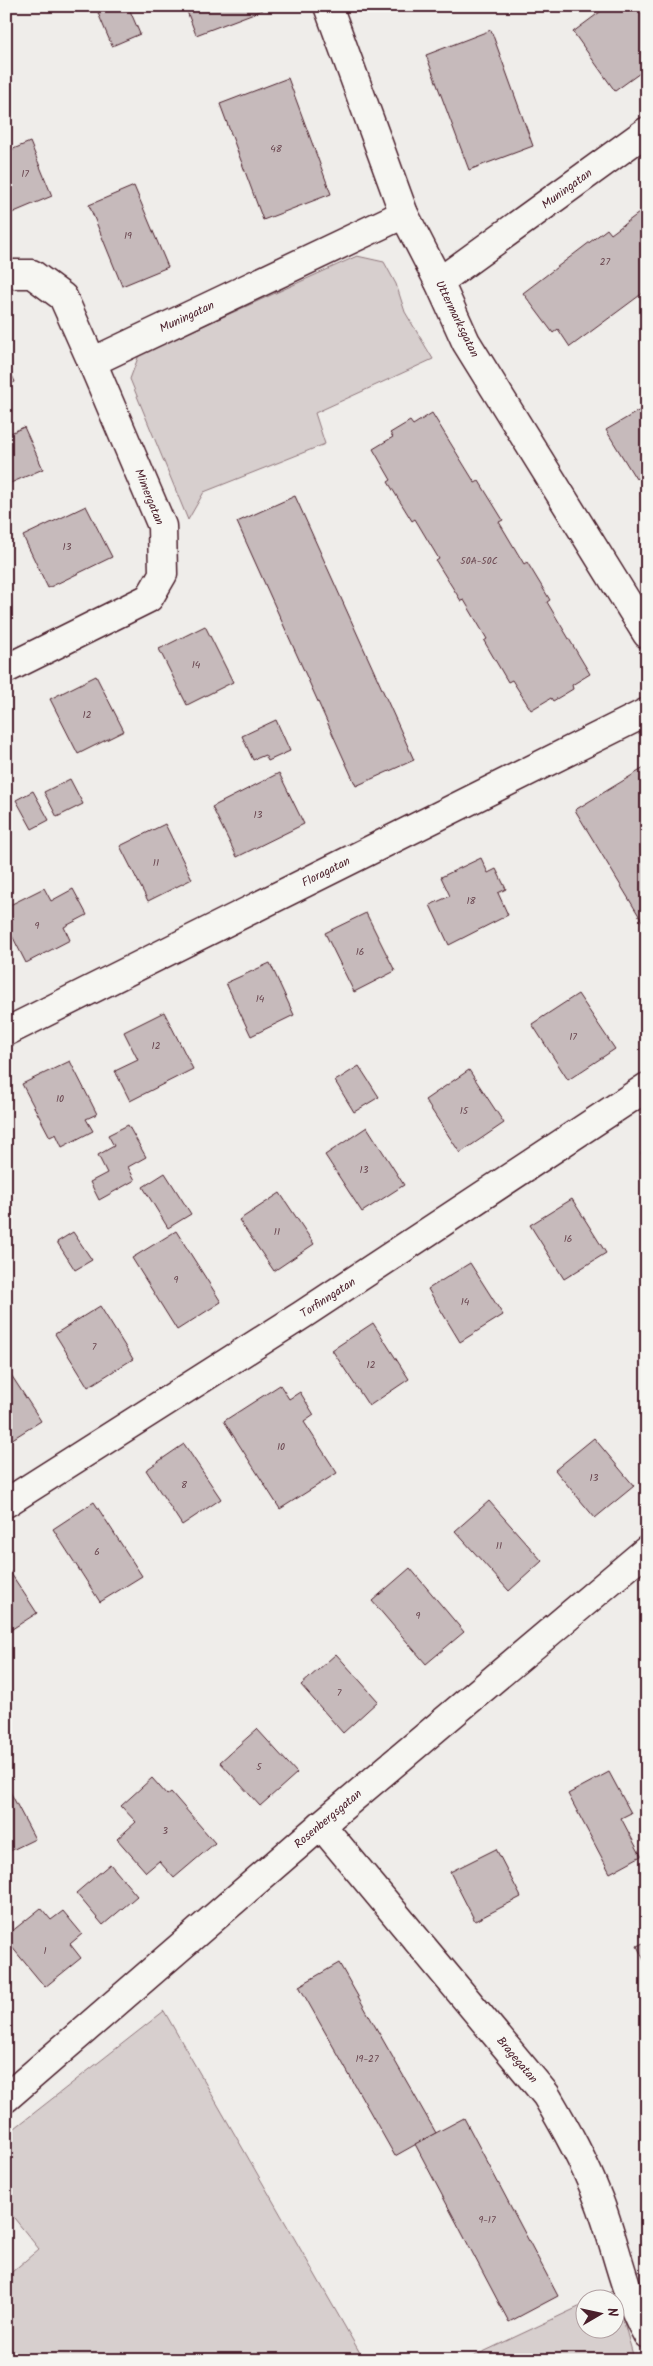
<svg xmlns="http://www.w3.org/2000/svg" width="653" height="2366" font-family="Kalam,sans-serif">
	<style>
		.green { fill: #d7cfce; stroke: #90777c }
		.building { fill: #c6babb; stroke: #4a1f2b }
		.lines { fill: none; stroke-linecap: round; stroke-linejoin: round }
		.minor-casing { stroke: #4a1f2b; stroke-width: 31 }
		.minor { stroke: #f6f6f2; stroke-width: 28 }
		.labels { text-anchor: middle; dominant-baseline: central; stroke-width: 4; stroke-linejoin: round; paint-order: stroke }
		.number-label { font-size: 10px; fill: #69464f }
		.street-label { font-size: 12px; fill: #4a1f2b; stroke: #f6f6f2 }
	</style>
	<rect width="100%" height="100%" fill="#efedea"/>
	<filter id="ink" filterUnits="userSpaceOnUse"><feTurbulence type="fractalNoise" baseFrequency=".02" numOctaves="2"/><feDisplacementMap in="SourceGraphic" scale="10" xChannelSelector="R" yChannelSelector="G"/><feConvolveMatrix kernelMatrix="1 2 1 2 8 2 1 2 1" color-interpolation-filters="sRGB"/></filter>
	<g filter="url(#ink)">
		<g class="green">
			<polygon points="357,256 384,262 396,284 405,312 433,359 315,413 325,444 204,492 188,520 130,379 139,355"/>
			<polygon points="164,2011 364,2360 6,2360 6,2277 39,2249 6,2208 6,2135"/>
			<polygon points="615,2290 633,2355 642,2360 466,2360 585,2304 586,2328 616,2328 616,2298 596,2298"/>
		</g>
		<g class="building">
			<polygon points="113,6 128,6 140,34 112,46 98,13"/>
			<polygon points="185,6 260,6 262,10 196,35"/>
			<polygon points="608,6 647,6 647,68 615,91 573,32"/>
			<polygon points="491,30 533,146 469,170 426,55"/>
			<polygon points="288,78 331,194 263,220 220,104"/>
			<polygon points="30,142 52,196 7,215 6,152"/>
			<polygon points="134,186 168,267 122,286 89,205"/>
			<polygon points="639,213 647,224 647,290 570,347 558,329 553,333 523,293 607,229 611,234"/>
			<polygon points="6,362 15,382 6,386"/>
			<polygon points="647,406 647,473 636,479 606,430"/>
			<polygon points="432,413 475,483 479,481 503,520 499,522 524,564 527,562 550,600 547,602 590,674 572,685 573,689 553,701 551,698 531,710 512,680 508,682 484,641 487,639 464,600 461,601 436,561 439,559 415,519 412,521 388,482 391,480 373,449 393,437 390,433 410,421 413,425"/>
			<polygon points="24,427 43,469 6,485 6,435"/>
			<polygon points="295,496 414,760 356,786 237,522"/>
			<polygon points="86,506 112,557 48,588 23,536"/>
			<polygon points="205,626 233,682 187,705 159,649"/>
			<polygon points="96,676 124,731 78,754 50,699"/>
			<polygon points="276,720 290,751 268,761 265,755 253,760 242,736"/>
			<polygon points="644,768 647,772 647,929 575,810"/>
			<polygon points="279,773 304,824 237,857 212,807"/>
			<polygon points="70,779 83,804 57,817 44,792"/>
			<polygon points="33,791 49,820 32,829 16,800"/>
			<polygon points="165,824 192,879 148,901 120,846"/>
			<polygon points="481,858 488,873 496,869 506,889 498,893 508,915 449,945 430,905 450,896 441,877"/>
			<polygon points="44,888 51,901 73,889 87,915 64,927 70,940 26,963 6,924 6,907"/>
			<polygon points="366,913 395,971 354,992 325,933"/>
			<polygon points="270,963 294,1015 251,1036 226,983"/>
			<polygon points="578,994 615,1049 568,1080 532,1024"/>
			<polygon points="164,1012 193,1069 130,1101 115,1071 138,1060 124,1032"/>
			<polygon points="70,1061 97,1114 86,1119 93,1131 62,1147 56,1134 50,1137 22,1084"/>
			<polygon points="359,1066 379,1097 354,1112 335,1081"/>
			<polygon points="469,1070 504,1123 460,1153 425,1100"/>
			<polygon points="128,1125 146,1157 128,1167 135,1180 99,1200 90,1182 107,1173 98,1155 114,1146 108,1135"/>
			<polygon points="367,1127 404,1185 362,1212 325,1155"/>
			<polygon points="647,1149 647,1163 641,1153"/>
			<polygon points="165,1173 191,1214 168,1228 143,1187"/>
			<polygon points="280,1193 314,1244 274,1271 239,1220"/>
			<polygon points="572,1199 606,1253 564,1279 530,1225"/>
			<polygon points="176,1231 221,1302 177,1330 132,1258"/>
			<polygon points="73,1232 92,1260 75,1270 57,1242"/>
			<polygon points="470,1263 503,1315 460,1342 428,1289"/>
			<polygon points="100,1306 133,1359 88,1387 55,1334"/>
			<polygon points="373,1323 409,1379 369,1406 332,1350"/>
			<polygon points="6,1367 41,1421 6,1443"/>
			<polygon points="280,1385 289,1399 300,1392 314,1415 304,1422 337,1473 280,1509 224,1421"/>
			<polygon points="594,1438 634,1486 595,1518 555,1470"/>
			<polygon points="184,1444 221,1499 182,1525 146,1470"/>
			<polygon points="489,1501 542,1561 509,1591 455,1531"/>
			<polygon points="94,1502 142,1576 100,1602 53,1529"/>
			<polygon points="6,1566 37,1613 6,1633"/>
			<polygon points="410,1568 464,1632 426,1664 372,1601"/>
			<polygon points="336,1654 378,1701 343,1733 301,1685"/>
			<polygon points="257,1729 297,1773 260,1806 220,1762"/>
			<polygon points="609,1772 631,1813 621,1818 641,1856 610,1873 568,1794"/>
			<polygon points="152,1778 167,1795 171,1792 215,1843 174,1878 159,1861 146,1872 117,1839 136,1822 121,1806"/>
			<polygon points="6,1784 35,1839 6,1853"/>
			<polygon points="496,1849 521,1897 475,1921 450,1872"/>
			<polygon points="110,1864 137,1896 103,1925 76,1893"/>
			<polygon points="41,1908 51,1920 63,1911 82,1934 70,1944 81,1958 45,1987 6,1940 6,1936"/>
			<polygon points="647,1941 647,1966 637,1946"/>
			<polygon points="339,1963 436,2133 395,2156 299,1986"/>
			<polygon points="464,2118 558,2296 509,2322 415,2144"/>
		</g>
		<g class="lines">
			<g class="minor-casing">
				<g id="minor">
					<polyline points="328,6 404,214 439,282 466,342 647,634"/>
					<polyline points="6,274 32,274 63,297 92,362 404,214"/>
					<polyline points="439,282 647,131"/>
					<polyline points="6,669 149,598 163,574 162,526 92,362"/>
					<polyline points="6,1032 647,712"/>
					<polyline points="6,1503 302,1315 647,1087"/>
					<path d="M321 1825 546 2095C566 2129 584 2161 598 2198 616 2243 623 2292 647 2334"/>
					<polyline points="6,2098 321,1825 647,1550"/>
				</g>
			</g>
			<use href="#minor" class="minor"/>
		</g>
	</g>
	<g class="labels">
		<g class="number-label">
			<text x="276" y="149">48</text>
			<text x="25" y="174">17</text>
			<text x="128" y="236">19</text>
			<text x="605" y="262">27</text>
			<text x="67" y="547">13</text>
			<text x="479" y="561">50A-50C</text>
			<text x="196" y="665">14</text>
			<text x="87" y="715">12</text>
			<text x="258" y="815">13</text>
			<text x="156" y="863">11</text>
			<text x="471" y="901">18</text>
			<text x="37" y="926">9</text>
			<text x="360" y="952">16</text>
			<text x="260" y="999">14</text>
			<text x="573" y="1037">17</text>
			<text x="156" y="1046">12</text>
			<text x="60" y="1099">10</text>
			<text x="464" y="1111">15</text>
			<text x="364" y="1170">13</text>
			<text x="277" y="1232">11</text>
			<text x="568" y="1239">16</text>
			<text x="176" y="1280">9</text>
			<text x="465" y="1302">14</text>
			<text x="94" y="1347">7</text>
			<text x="371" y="1365">12</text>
			<text x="281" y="1447">10</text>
			<text x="594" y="1478">13</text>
			<text x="184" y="1485">8</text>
			<text x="499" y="1546">11</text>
			<text x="97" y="1552">6</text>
			<text x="418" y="1616">9</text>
			<text x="339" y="1693">7</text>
			<text x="259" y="1767">5</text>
			<text x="165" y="1831">3</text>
			<text x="45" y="1951">1</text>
			<text x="367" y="2059">19-27</text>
			<text x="487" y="2220">9-17</text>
		</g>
		<g class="street-label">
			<text transform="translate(567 189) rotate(-36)">Muningatan</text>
			<text transform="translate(187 317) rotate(-25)">Muningatan</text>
			<text transform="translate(457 319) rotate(64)">Uttermarksgatan</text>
			<text transform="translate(149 497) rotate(68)">Mimergatan</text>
			<text transform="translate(326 872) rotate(-27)">Floragatan</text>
			<text transform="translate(328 1298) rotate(-33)">Torfinngatan</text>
			<text transform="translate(328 1819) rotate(-40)">Rosenbergsgatan</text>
			<text transform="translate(517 2060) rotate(50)">Bragegatan</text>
		</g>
	</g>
	<rect width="653" height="2366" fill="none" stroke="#f6f6f2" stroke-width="25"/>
	<rect x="12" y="12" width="628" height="2341" fill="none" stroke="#4a1f2b" stroke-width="2" filter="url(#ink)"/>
	<g transform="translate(600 2314) rotate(81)"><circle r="24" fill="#f6f6f2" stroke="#b1a0a2"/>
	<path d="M0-4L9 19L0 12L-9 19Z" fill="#4a1f2b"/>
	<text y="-8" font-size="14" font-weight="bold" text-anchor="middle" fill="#4a1f2b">N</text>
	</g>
</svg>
